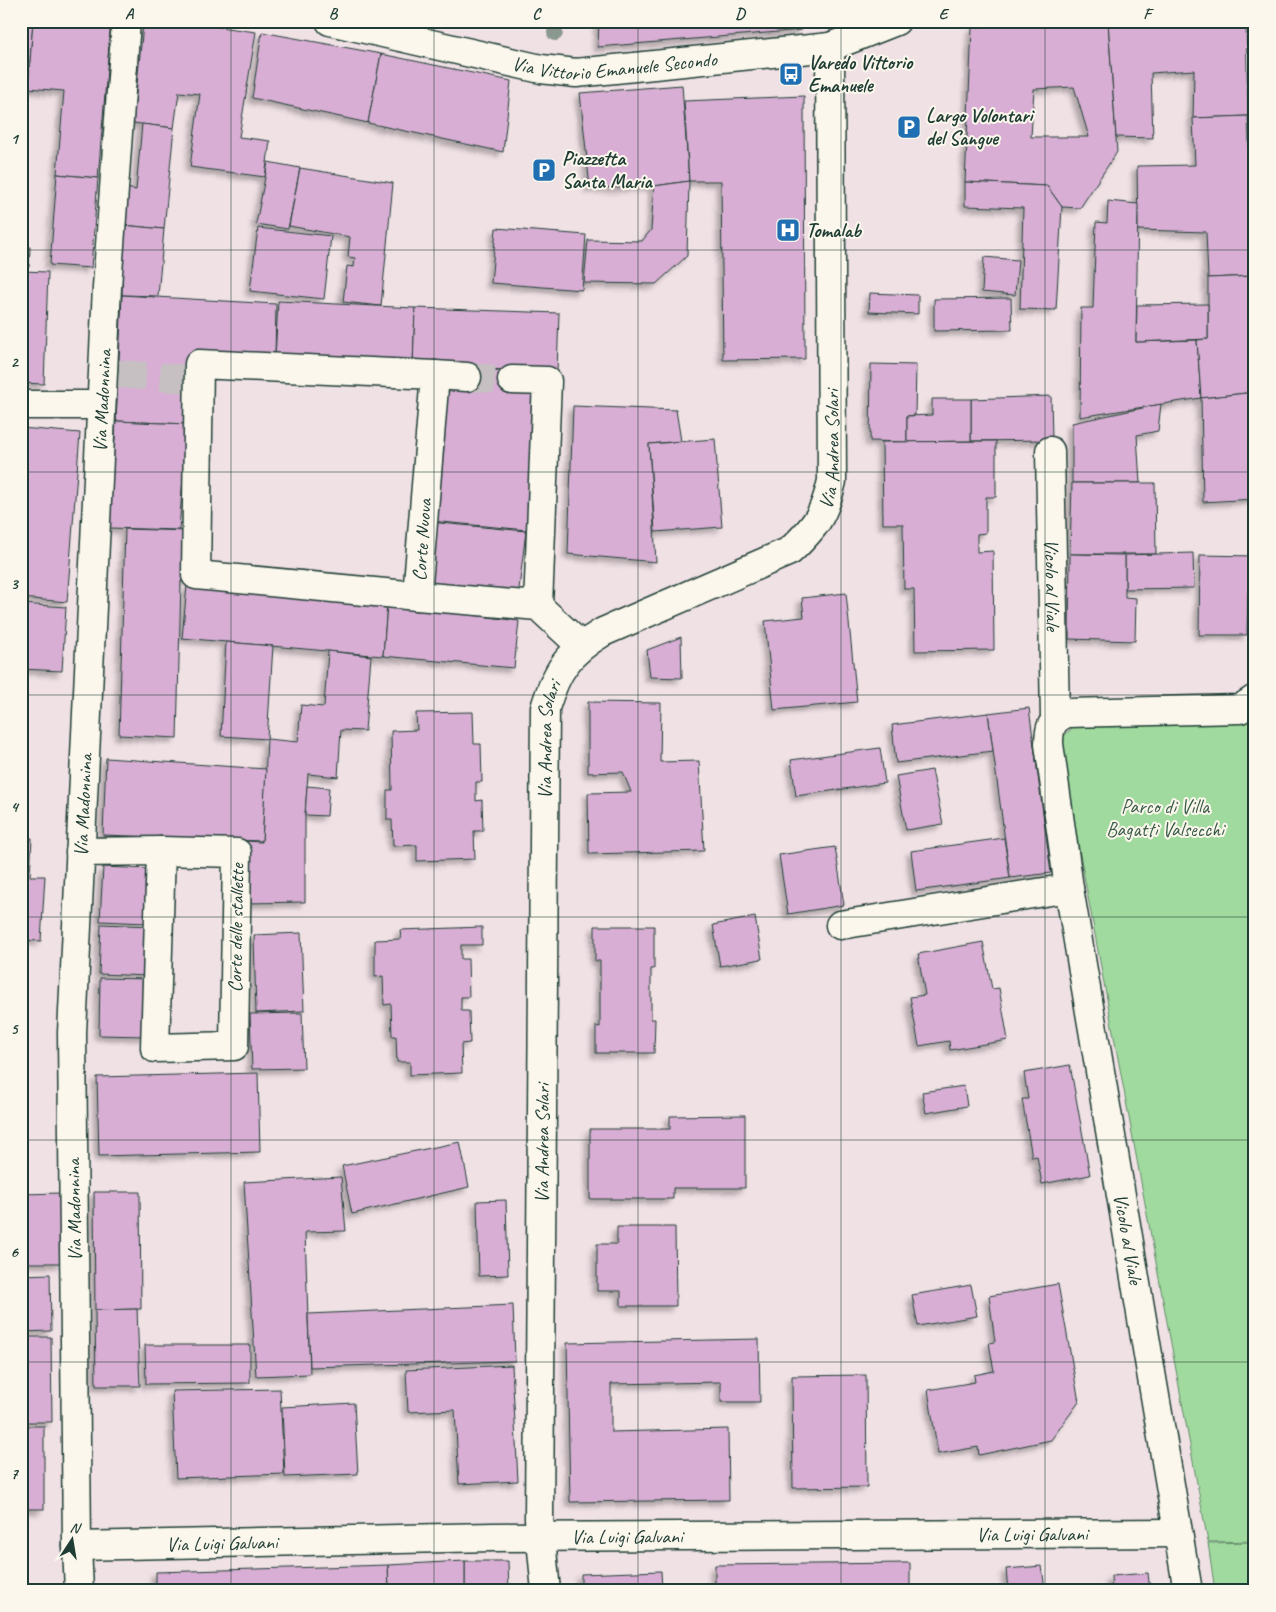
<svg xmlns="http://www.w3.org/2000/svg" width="1276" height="1612" font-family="Caveat,sans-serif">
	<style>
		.green { fill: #a1da9e; stroke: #608c69 }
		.building { fill: #d8aed4; stroke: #1f3d34; fill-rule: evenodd; filter: url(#shadow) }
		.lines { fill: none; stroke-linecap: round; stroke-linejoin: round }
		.minor-tunnel { stroke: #c6c0c2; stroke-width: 28; stroke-dasharray: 28 14; stroke-linecap: butt }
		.minor-casing { stroke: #1f3d34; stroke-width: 31 }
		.minor { stroke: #fbf7ec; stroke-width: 28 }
		.tree { fill: #8b988f }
		.grid { fill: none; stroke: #1f3d34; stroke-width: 1; stroke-opacity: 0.55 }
		.labels { text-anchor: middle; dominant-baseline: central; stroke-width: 4; stroke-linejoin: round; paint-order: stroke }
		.street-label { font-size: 20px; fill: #1f3d34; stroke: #fbf7ec }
		.poi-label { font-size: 20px; font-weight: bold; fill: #1f3d34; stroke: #fbf7ec; text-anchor: start }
		.park-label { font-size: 20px; fill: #395c49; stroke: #fbf7ec }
		.neatline { fill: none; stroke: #1f3d34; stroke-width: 2 }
		.grid-label { font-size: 16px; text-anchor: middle; font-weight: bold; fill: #1f3d34 }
	</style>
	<defs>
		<filter id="shadow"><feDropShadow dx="-4.5" dy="4.5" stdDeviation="2.5" flood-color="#0004"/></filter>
	</defs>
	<rect width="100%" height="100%" fill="#f0e1e5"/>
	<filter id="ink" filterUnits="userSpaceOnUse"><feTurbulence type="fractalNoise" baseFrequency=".02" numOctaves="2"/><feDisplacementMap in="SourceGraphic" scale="10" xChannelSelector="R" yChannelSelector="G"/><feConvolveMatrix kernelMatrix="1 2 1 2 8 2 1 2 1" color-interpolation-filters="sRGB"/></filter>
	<g filter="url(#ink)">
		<g class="green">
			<polygon points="1255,716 1255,1541 1208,1542 1059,741 1073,727 1238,721"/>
			<polygon points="1255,1542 1255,1591 1215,1591 1208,1543"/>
		</g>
		<g class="building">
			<polygon points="21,21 33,21 28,88 21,87"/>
			<polygon points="33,21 111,21 98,178 57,174 64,91 28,88"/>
			<polygon points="599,21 801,21 802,30 598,47"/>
			<path d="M1017 21H1108L1117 152 1080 208 1062 207 1047 186 965 182 972 28ZM1074 87 1089 137H1031L1034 89Z"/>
			<polygon points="1108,21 1246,21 1248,116 1193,118 1194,70 1151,73 1153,138 1116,137"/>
			<polygon points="191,23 256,32 239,137 270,141 265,177 190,167 200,94 179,92 174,128 133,123 143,25"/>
			<polygon points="262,32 381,54 368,123 252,98"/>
			<polygon points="381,54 511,81 503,152 368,123"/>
			<polygon points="682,85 689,181 654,186 590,188 580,93"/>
			<polygon points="804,96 805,359 723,360 721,181 689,181 684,101"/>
			<polygon points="1248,116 1254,276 1208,278 1206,232 1138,230 1137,166 1195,165 1193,118"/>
			<polygon points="142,124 174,128 164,229 122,225 126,188 136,190"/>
			<polygon points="268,162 300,168 288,229 256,224"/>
			<polygon points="300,168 393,183 381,306 343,302 347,266 354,267 355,258 348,257 350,237 289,226"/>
			<polygon points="57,174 98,178 91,268 50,265"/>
			<polygon points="689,181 687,256 656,284 584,283 588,240 642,241 651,230 654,186"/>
			<polygon points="965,182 1047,186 1062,207 1056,310 1020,309 1023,208 965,206"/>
			<polygon points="1108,201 1138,204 1136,342 1197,340 1201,398 1080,417 1081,308 1093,308 1096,222 1107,223"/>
			<polygon points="122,225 164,229 158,296 122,295"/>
			<polygon points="258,228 331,236 324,299 250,291"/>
			<polygon points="496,228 586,235 582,290 491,283"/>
			<polygon points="21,247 30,247 29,267 21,266"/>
			<polygon points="984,257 1018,260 1015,295 982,292"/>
			<polygon points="21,271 48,272 44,384 21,383"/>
			<polygon points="1254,276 1255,392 1201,398 1197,340 1208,339 1208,278"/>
			<polygon points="870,293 918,295 918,314 869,312"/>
			<polygon points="122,295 276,304 275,359 191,357 187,424 116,421"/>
			<polygon points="1011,298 1012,330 934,331 934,299"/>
			<polygon points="278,301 415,308 413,366 275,359"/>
			<polygon points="1208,304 1208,339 1136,342 1137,305"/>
			<polygon points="415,308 559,313 557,372 413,366"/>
			<polygon points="871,364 916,365 915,415 907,416 907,442 870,441"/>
			<polygon points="467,369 513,371 533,389 527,530 431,521 444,386"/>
			<polygon points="1255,392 1255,499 1203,502 1201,398"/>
			<polygon points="1051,396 1052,440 971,441 971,399"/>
			<polygon points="932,399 971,399 971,441 907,442 907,416 932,415"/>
			<polygon points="1161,404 1158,431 1137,435 1140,483 1072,483 1072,423"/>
			<polygon points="573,406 676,410 681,441 649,444 656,562 568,554"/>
			<polygon points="116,421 187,424 179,530 109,528"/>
			<polygon points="21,428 80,433 67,602 21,598 21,529 25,484 21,484"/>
			<polygon points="715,439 722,527 655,532 649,444"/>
			<polygon points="996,441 996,497 986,497 986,533 977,534 977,552 993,551 994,650 915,651 914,589 904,589 903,524 883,524 882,442"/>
			<polygon points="1072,483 1155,483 1156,554 1070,554"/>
			<polygon points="429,522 526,531 518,597 423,585"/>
			<polygon points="125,529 189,531 188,582 181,581 177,738 119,735"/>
			<polygon points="1193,553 1194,588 1125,589 1125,555"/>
			<polygon points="1070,554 1125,555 1125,597 1136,598 1135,641 1069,639"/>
			<polygon points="1200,555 1255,556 1255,592 1248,592 1247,635 1199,635"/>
			<polygon points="187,586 387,604 383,656 182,638"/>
			<polygon points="846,593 857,702 774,710 765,621 804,617 802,598"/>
			<polygon points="21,604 66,607 62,671 21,669"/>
			<polygon points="387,604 519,621 514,668 383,656"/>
			<polygon points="681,637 682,678 650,677 647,650"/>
			<polygon points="226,642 273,646 267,739 221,736"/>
			<polygon points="328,651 371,656 365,731 341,730 338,777 308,774 305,815 305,902 247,903 246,841 262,842 267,739 298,742 301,705 324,707"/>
			<polygon points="588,702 661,703 660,762 699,761 704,851 589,854 588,793 631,792 623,772 588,773"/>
			<polygon points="1029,708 1051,873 1010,878 988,713"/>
			<polygon points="473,712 474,744 481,744 482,782 476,782 476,801 482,800 483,831 474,831 475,859 417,861 417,845 393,846 392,820 387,820 387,790 392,790 391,731 417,730 416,713"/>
			<polygon points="988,713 993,751 896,763 892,725"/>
			<polygon points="880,748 885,783 796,796 791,760"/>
			<polygon points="106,758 266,769 262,841 103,835"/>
			<polygon points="932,770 943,824 906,830 896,776"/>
			<polygon points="307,786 329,788 327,816 305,815"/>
			<polygon points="21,838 32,838 30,876 45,876 41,941 21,940"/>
			<polygon points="1004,838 1010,878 916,891 911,851"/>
			<polygon points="835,847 844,905 788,914 779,855"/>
			<polygon points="103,867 149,869 147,923 100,921"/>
			<polygon points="755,917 762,959 720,966 713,925"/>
			<polygon points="101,924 150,926 148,976 99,974"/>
			<polygon points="595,926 654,926 654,969 651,969 651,1019 655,1019 654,1053 596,1053 596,1026 600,1027 600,961 595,961"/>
			<polygon points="482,927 482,945 461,945 461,959 468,959 469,997 461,997 461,1011 469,1011 470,1043 461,1044 462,1073 410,1075 410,1062 397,1062 396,1036 392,1036 391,1004 384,1005 383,976 375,977 375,940 401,939 400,930"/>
			<polygon points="301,933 304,1011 256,1013 254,935"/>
			<polygon points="983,942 992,989 999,988 1008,1040 950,1050 949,1041 919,1046 910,997 925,995 918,954"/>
			<polygon points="100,978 148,979 146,1036 99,1035"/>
			<polygon points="302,1013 304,1068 252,1069 250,1014"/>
			<polygon points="21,1018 27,1018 22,1069 21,1069"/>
			<polygon points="1070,1065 1090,1175 1042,1184 1037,1156 1032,1157 1022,1099 1028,1099 1024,1073"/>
			<polygon points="258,1073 260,1152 99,1156 97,1077"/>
			<polygon points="964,1086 967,1106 926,1113 922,1092"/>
			<polygon points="745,1115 745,1188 673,1188 673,1199 590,1199 590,1129 670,1129 670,1116"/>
			<polygon points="460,1142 469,1187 352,1214 342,1166"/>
			<polygon points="341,1177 346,1231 305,1232 310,1374 256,1376 244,1182"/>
			<polygon points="94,1192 140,1192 141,1309 95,1310"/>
			<polygon points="61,1193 62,1263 21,1263 21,1194"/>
			<polygon points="506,1200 508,1275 479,1276 477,1201"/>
			<polygon points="617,1227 675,1227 676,1306 621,1306 621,1291 597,1291 597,1244 617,1244"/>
			<polygon points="50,1274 51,1331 21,1332 21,1275"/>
			<polygon points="1058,1284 1079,1402 1051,1440 979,1455 978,1447 938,1454 928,1390 975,1382 974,1375 994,1371 989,1343 995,1342 989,1296"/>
			<polygon points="971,1285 977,1316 918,1326 912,1295"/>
			<polygon points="513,1305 515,1361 310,1367 308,1314"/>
			<polygon points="137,1309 140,1386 96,1386 95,1310"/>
			<polygon points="21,1337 51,1337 52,1422 21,1422"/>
			<polygon points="759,1339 760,1402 721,1402 721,1382 611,1384 611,1432 728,1429 729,1500 570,1502 567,1343"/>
			<polygon points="145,1345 250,1345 250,1383 146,1384"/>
			<polygon points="512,1365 518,1481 459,1484 455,1410 408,1412 406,1370"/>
			<polygon points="866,1375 867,1487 793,1488 792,1376"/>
			<polygon points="280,1389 284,1474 176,1478 172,1391"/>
			<polygon points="354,1403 358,1474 285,1477 282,1407"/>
			<rect x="21" y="1426" width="23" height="83"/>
			<polygon points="465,1561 508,1561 509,1591 465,1591"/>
			<polygon points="465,1561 465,1591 389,1591 388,1565"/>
			<polygon points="910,1563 910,1591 715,1591 715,1565"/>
			<polygon points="388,1565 389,1591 156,1591 156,1572"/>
			<polygon points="1042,1566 1045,1591 1008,1591 1006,1569"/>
			<polygon points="661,1571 662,1591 581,1591 581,1574"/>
			<polygon points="1148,1573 1150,1591 1112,1591 1111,1576"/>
			<polygon points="940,1585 941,1591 924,1591 923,1587"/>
		</g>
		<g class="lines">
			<g class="minor-tunnel">
				<polyline points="118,374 190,379"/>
				<polyline points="467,377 512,380"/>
			</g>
			<g class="minor-casing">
				<g id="minor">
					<path id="s1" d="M330 21 541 69 576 73 830 47 896 21"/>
					<polygon points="199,364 435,375 417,596 196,575"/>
					<polyline points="435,375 467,377"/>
					<polyline points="512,380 547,381 538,606"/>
					<polyline points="21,405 101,405"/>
					<path id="s2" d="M1050 451 1055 718"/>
					<polyline points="417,596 538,606 581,646"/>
					<polygon points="161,851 237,853 234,1046 155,1048"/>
					<polyline points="80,852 161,851"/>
					<polyline points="840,925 1069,888"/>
					<path id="s3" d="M77 1546 492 1537 1177 1533"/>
					<path id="s4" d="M79 1591 77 1546 72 1033 107 287 126 21"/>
					<path id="s5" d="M546 1591 539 1519 545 708C557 669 568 653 603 632L790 551C815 527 824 516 832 481L830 47"/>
					<path d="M1188 1591 1069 888 1049 744C1049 728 1051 720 1067 713L1240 709 1255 699"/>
				</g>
			</g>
			<use href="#minor" class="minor"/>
		</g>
		<circle class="tree" cx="555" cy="33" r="8"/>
	</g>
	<path class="grid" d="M231 21V1591M434 21V1591M638 21V1591M841 21V1591M1045 21V1591M21 250H1255M21 472H1255M21 695H1255M21 917H1255M21 1140H1255M21 1362H1255"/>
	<defs>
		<g id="bus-square" transform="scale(1.25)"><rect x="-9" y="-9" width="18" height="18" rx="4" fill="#1f6fb2" stroke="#fbf7ec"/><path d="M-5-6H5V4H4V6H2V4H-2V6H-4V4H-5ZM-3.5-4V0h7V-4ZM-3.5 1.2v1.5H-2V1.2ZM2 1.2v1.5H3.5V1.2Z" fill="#fff"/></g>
		<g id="parking-square" transform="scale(1.25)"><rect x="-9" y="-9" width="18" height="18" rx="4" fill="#1f6fb2" stroke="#fbf7ec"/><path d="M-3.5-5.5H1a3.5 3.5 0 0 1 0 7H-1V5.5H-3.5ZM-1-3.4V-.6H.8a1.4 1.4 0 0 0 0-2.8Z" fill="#fff"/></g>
		<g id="hospital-square" transform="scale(1.25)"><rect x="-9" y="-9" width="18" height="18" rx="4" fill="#1f6fb2" stroke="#fbf7ec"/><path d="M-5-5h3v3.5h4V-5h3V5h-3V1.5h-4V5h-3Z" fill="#fff"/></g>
	</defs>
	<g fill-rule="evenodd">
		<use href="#bus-square" x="791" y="74"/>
		<use href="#parking-square" x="909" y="127"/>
		<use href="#parking-square" x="544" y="170"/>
		<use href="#hospital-square" x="788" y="230"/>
	</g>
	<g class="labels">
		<g class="street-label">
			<text stroke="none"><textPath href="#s1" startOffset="290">Via Vittorio Emanuele Secondo</textPath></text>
			<text stroke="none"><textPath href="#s4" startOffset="1191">Via Madonnina</textPath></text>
			<text stroke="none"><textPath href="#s5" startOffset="1301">Via Andrea Solari</textPath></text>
			<text transform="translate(422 540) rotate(-86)">Corte Nuova</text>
			<text stroke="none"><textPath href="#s2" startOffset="134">Vicolo al Viale</textPath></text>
			<text stroke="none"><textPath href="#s5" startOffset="852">Via Andrea Solari</textPath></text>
			<text stroke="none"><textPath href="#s4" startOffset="786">Via Madonnina</textPath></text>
			<text transform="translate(236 928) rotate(-89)">Corte delle stallette</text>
			<text stroke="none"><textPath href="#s5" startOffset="448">Via Andrea Solari</textPath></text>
			<text transform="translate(74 1210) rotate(-91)">Via Madonnina</text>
			<text transform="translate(1128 1239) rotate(80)">Vicolo al Viale</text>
			<text stroke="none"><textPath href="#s3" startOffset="955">Via Luigi Galvani</textPath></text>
			<text stroke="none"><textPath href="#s3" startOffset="550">Via Luigi Galvani</textPath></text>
			<text stroke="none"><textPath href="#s3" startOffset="145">Via Luigi Galvani</textPath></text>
		</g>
		<g class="poi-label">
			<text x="808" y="62">Varedo Vittorio<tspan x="808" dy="23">Emanuele</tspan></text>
			<text x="926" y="115">Largo Volontari<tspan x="926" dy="23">del Sangue</tspan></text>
			<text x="562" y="158">Piazzetta<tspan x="562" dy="23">Santa Maria</tspan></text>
			<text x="806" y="230">Tomalab</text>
		</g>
		<g class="park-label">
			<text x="1165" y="806">Parco di Villa<tspan x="1165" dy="23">Bagatti Valsecchi</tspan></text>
		</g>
	</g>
	<rect width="1276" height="1612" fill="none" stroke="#fbf7ec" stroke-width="55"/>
	<g transform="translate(72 1540) rotate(12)" stroke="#fbf7ec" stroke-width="4" paint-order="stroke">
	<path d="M0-4L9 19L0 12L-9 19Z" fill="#1f3d34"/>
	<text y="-8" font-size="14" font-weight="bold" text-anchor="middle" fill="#1f3d34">N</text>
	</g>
	<rect x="28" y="28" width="1220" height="1556" class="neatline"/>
	<g class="grid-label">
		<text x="129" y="19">A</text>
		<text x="333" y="19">B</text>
		<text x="536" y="19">C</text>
		<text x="740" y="19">D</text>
		<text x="943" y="19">E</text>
		<text x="1147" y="19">F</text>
		<text x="14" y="144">1</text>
		<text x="14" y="367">2</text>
		<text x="14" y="589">3</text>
		<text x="14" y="812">4</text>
		<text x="14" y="1034">5</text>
		<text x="14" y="1257">6</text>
		<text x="14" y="1479">7</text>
	</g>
</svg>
